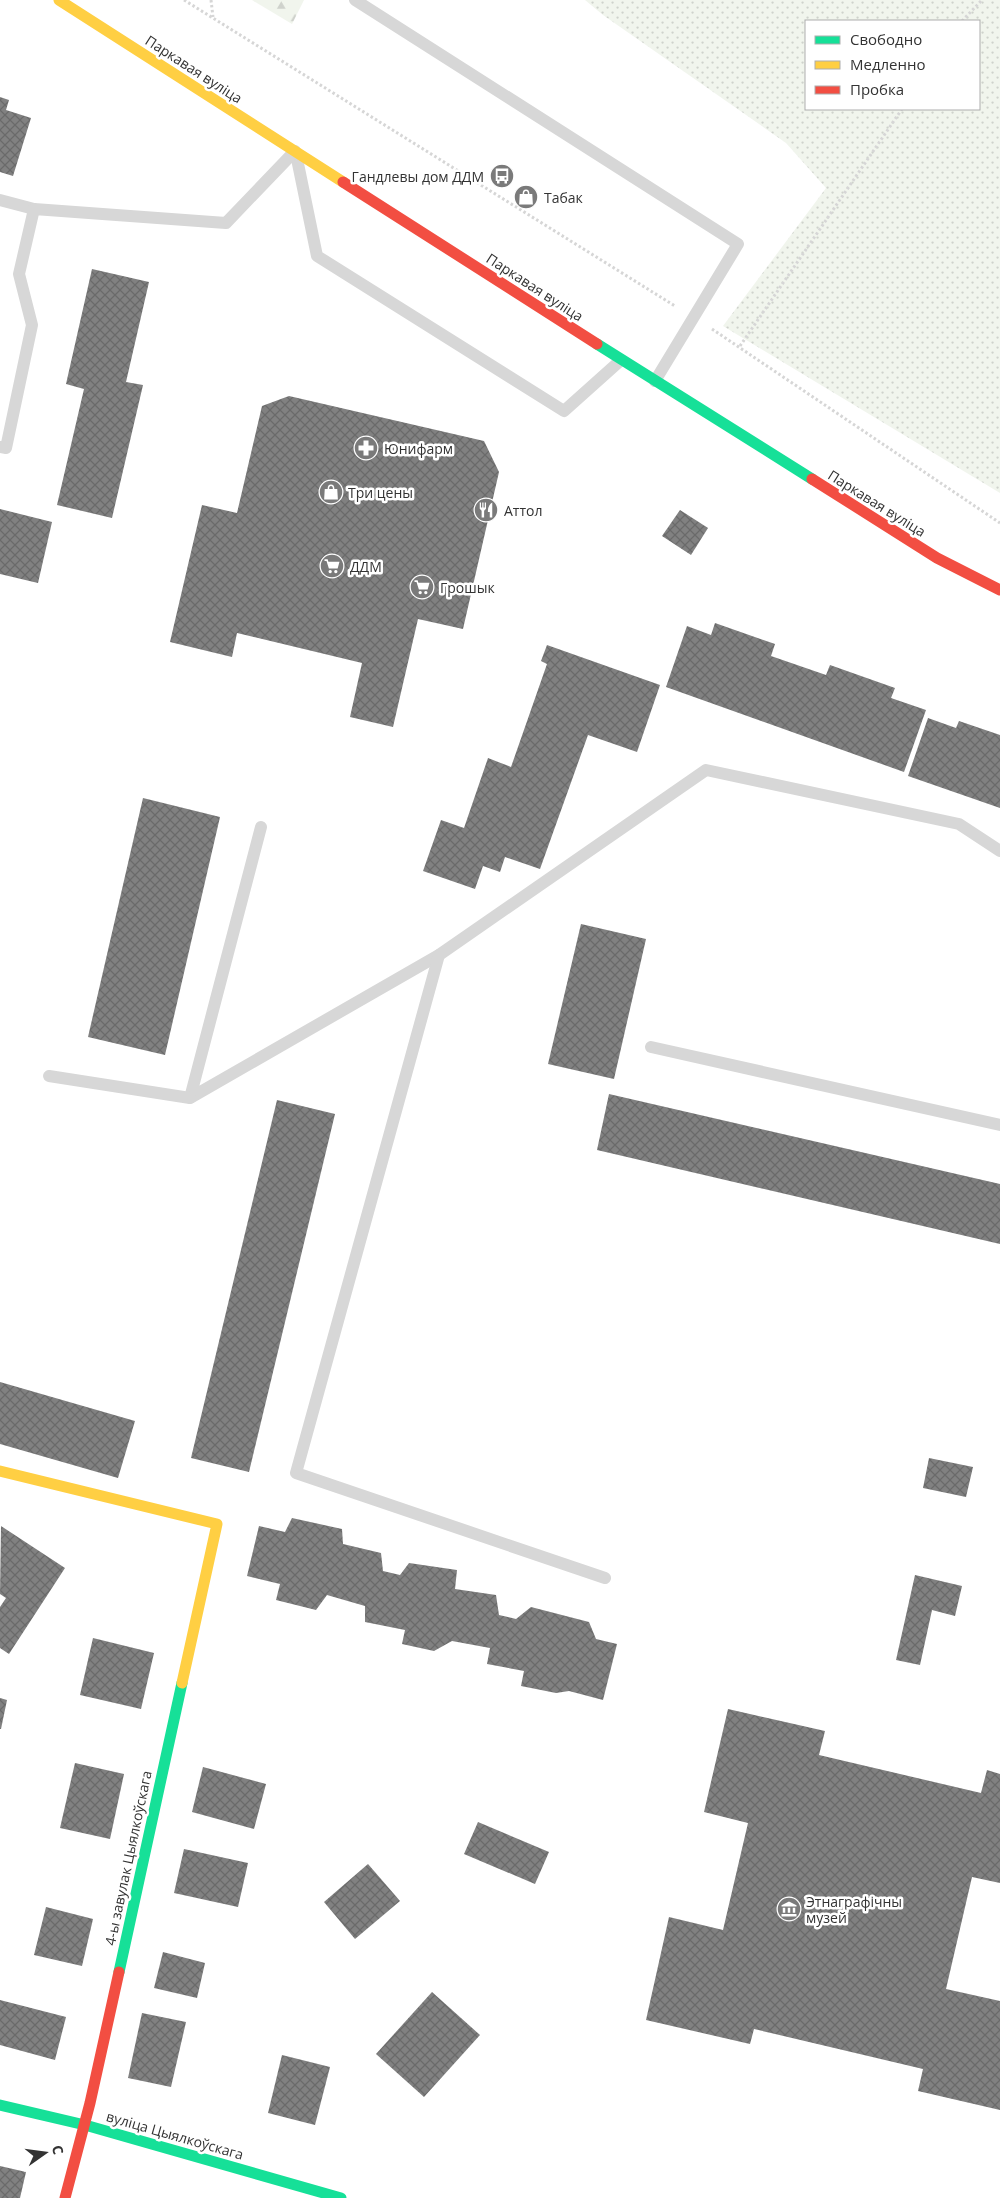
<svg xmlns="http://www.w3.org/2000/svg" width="1000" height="2198" font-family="'Open Sans',sans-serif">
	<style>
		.grass { fill: url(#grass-dots); fill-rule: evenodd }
		.forest { fill: url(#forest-firs) }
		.building { fill: url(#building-cross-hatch) }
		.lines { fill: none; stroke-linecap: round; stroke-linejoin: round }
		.path { stroke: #d6d6d6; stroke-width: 3; stroke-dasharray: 2.5 2.5; stroke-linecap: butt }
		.lane { stroke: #d7d7d7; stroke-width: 12 }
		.fast { stroke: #16e098; stroke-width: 11 }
		.slow { stroke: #ffcf43; stroke-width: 11 }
		.jam { stroke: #f24e42; stroke-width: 11 }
		.labels { text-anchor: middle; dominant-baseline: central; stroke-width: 5; stroke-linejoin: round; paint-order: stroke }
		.street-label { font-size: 14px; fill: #333; stroke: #fff }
		.poi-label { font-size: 14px; fill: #333; stroke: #fff; text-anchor: start }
	</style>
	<defs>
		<pattern id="grass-dots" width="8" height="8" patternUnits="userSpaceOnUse" patternTransform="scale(1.25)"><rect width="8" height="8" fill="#f1f5ed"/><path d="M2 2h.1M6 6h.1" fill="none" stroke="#cfd2cc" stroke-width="1.8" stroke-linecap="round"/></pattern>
		<pattern id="forest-firs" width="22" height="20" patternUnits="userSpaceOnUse" patternTransform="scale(1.25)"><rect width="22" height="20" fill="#f1f5ed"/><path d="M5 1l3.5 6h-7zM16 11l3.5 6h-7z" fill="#cfd2cc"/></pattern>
		<pattern id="building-cross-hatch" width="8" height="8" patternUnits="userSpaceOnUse" patternTransform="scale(1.25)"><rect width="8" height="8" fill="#818181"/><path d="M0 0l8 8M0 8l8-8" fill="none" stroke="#6a6a6a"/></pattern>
	</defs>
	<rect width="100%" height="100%" fill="#fff"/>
	<path class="grass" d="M585 0H1000V493L723 326 826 188 786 143 603 15ZM806 21H979V109H806Z"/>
	<polygon class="forest" points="252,0 304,0 292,24"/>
	<g class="building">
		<polygon points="0,97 9,100 6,110 31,118 13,176 0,172"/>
		<polygon points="92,269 149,282 126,382 143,385 112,518 57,505 84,389 66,384"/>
		<polygon points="289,396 484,441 499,472 463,629 418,619 393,727 350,717 362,663 237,633 232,657 170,642 202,505 237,513 262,406"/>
		<polygon points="0,509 52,522 38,583 0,574"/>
		<polygon points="680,510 708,528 691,555 662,536"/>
		<polygon points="715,623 775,644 771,656 826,675 830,665 895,688 891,698 926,710 904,772 666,687 687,626 711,635"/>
		<polygon points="547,645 660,685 637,752 588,735 540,869 505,857 500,872 483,866 475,889 423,871 441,820 464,828 488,758 511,767 547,664 541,661"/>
		<polygon points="928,718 956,728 959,721 1000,735 1000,808 908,776"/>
		<polygon points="143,798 220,817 165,1055 88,1037"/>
		<polygon points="581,924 646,939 614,1079 548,1064"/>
		<polygon points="609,1094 1000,1184 1000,1244 597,1150"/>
		<polygon points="277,1100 335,1114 249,1472 191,1458"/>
		<polygon points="0,1382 135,1421 118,1478 0,1444"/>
		<polygon points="929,1458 973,1467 966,1497 923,1488"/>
		<polygon points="292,1518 342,1529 343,1544 381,1553 383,1571 400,1575 409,1563 457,1570 455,1589 496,1595 499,1615 516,1619 531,1607 589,1622 596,1639 617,1644 603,1700 569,1691 556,1693 521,1686 524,1671 487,1664 490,1648 452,1641 434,1651 402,1644 405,1630 365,1622 365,1606 327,1595 316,1610 276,1600 280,1584 247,1576 259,1526 285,1532"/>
		<polygon points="1,1526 65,1568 9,1654 0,1648 0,1607 6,1598 0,1594"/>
		<polygon points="915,1575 962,1586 955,1616 932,1610 920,1665 896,1660"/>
		<polygon points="93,1638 154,1653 141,1709 80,1695"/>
		<polygon points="0,1698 7,1700 1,1729 0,1729"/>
		<polygon points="728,1709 825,1731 819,1755 981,1793 987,1770 1000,1774 1000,1883 972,1877 946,1989 1000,2001 1000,2110 918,2091 923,2069 754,2029 750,2044 646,2020 669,1917 723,1930 748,1823 704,1812"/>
		<polygon points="75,1763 124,1774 110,1839 60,1828"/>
		<polygon points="203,1767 266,1784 254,1829 192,1812"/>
		<polygon points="478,1822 549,1852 535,1884 464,1854"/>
		<polygon points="184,1849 248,1863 238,1907 174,1893"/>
		<polygon points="368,1864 400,1901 355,1939 324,1902"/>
		<polygon points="46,1907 93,1919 82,1966 34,1955"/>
		<polygon points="163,1952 205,1963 197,1998 154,1988"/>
		<polygon points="432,1992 480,2035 424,2097 376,2054"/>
		<polygon points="0,2000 66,2017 55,2060 0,2045"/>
		<polygon points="142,2013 186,2022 171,2087 128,2078"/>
		<polygon points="282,2055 330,2067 315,2125 268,2113"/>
		<polygon points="0,2166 26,2172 20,2198 0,2198"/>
	</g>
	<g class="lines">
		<g class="path">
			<polyline points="184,0 675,306"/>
			<polyline points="211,0 213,17"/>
			<polyline points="962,21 982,0"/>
			<polyline points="712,329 1000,523"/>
			<polyline points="740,346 902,109"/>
		</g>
		<g class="lane">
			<polyline points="355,0 738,244 655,381"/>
			<polyline points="296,154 317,256 564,411 621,360"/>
			<polyline points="0,200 34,209"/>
			<polyline points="0,447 6,448 32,325 19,274 34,209 226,223 295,151"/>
			<polyline points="261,827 190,1098 439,955 706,770 959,824 1000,851"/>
			<polyline points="439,955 296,1473 605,1578"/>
			<polyline points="651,1047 1000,1125"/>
			<polyline points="49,1076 190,1098"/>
		</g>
		<g class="fast">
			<polyline points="597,344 812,479"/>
			<polyline points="119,1972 182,1683"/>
			<polyline points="0,2105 85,2125 341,2198"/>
		</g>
		<g class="slow">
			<polyline points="59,0 343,182"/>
			<polyline points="0,1471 217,1524 182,1683"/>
		</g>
		<g class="jam">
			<polyline points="343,182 597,344"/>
			<polyline points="812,479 937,558 1000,590"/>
			<polyline points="65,2198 90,2103 119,1972"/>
		</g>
	</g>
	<defs>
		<g id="bus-disc" transform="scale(1.25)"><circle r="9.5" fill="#7a7a7a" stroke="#fff"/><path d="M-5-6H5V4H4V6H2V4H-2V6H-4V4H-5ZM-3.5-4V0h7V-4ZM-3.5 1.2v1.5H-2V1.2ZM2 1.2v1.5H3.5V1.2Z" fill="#fff"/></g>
		<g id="shop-disc" transform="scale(1.25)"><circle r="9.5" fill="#7a7a7a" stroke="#fff"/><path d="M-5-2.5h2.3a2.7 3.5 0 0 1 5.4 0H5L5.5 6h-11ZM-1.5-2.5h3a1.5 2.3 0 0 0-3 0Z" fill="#fff"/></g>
		<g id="pharmacy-disc" transform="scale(1.25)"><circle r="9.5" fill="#7a7a7a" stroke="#fff"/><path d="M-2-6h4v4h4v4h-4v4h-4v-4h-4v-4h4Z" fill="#fff"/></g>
		<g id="restaurant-disc" transform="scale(1.25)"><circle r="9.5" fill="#7a7a7a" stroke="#fff"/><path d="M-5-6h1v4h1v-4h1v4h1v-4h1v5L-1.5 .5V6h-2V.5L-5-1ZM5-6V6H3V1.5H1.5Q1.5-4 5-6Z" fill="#fff"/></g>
		<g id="supermarket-disc" transform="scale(1.25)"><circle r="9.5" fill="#7a7a7a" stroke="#fff"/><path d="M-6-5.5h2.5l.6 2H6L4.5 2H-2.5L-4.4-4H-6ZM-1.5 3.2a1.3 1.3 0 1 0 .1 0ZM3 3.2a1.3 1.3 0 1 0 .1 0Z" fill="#fff"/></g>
		<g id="museum-disc" transform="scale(1.25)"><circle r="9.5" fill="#7a7a7a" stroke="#fff"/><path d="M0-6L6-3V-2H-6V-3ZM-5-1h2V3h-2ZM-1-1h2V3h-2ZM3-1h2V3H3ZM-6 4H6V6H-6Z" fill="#fff"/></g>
	</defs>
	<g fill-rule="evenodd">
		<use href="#bus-disc" x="502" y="176"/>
		<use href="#shop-disc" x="526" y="197"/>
		<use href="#pharmacy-disc" x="366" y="448"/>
		<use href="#shop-disc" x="331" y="492"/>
		<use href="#restaurant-disc" x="486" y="510"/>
		<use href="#supermarket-disc" x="332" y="566"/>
		<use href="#supermarket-disc" x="422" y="587"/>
		<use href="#museum-disc" x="789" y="1909"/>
	</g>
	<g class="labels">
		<g class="street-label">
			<text transform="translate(194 69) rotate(33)">Паркавая вуліца</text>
			<text transform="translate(535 287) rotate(33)">Паркавая вуліца</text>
			<text transform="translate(877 503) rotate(32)">Паркавая вуліца</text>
			<text transform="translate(128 1858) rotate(-78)">4-ы завулак Цыялкоўскага</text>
			<text transform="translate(175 2135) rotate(16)">вуліца Цыялкоўскага</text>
		</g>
		<g class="poi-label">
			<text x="484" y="176" text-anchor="end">Гандлевы дом ДДМ</text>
			<text x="544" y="197">Табак</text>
			<text x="384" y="448">Юнифарм</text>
			<text x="348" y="492">Три цены</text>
			<text x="504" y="510">Аттол</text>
			<text x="350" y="566">ДДМ</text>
			<text x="440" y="587">Грошык</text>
			<text x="806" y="1901">Этнаграфічны<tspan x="806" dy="16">музей</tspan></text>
		</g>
	</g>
	<rect x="805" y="20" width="175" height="90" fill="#ffffff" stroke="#adadad"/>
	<rect x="815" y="36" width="25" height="8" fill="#16e098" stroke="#adadad"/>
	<text x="850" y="45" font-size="15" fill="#333333">Свободно</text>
	<rect x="815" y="61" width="25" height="8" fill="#ffcf43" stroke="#adadad"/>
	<text x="850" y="70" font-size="15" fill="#333333">Медленно</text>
	<rect x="815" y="86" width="25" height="8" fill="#f24e42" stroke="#adadad"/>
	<text x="850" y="95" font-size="15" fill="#333333">Пробка</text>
	<g transform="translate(45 2153) rotate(76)" stroke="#ffffff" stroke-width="4" paint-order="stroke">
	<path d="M0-4L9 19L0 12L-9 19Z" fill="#333333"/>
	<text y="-8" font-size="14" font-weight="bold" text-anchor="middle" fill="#333333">С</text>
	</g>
</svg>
